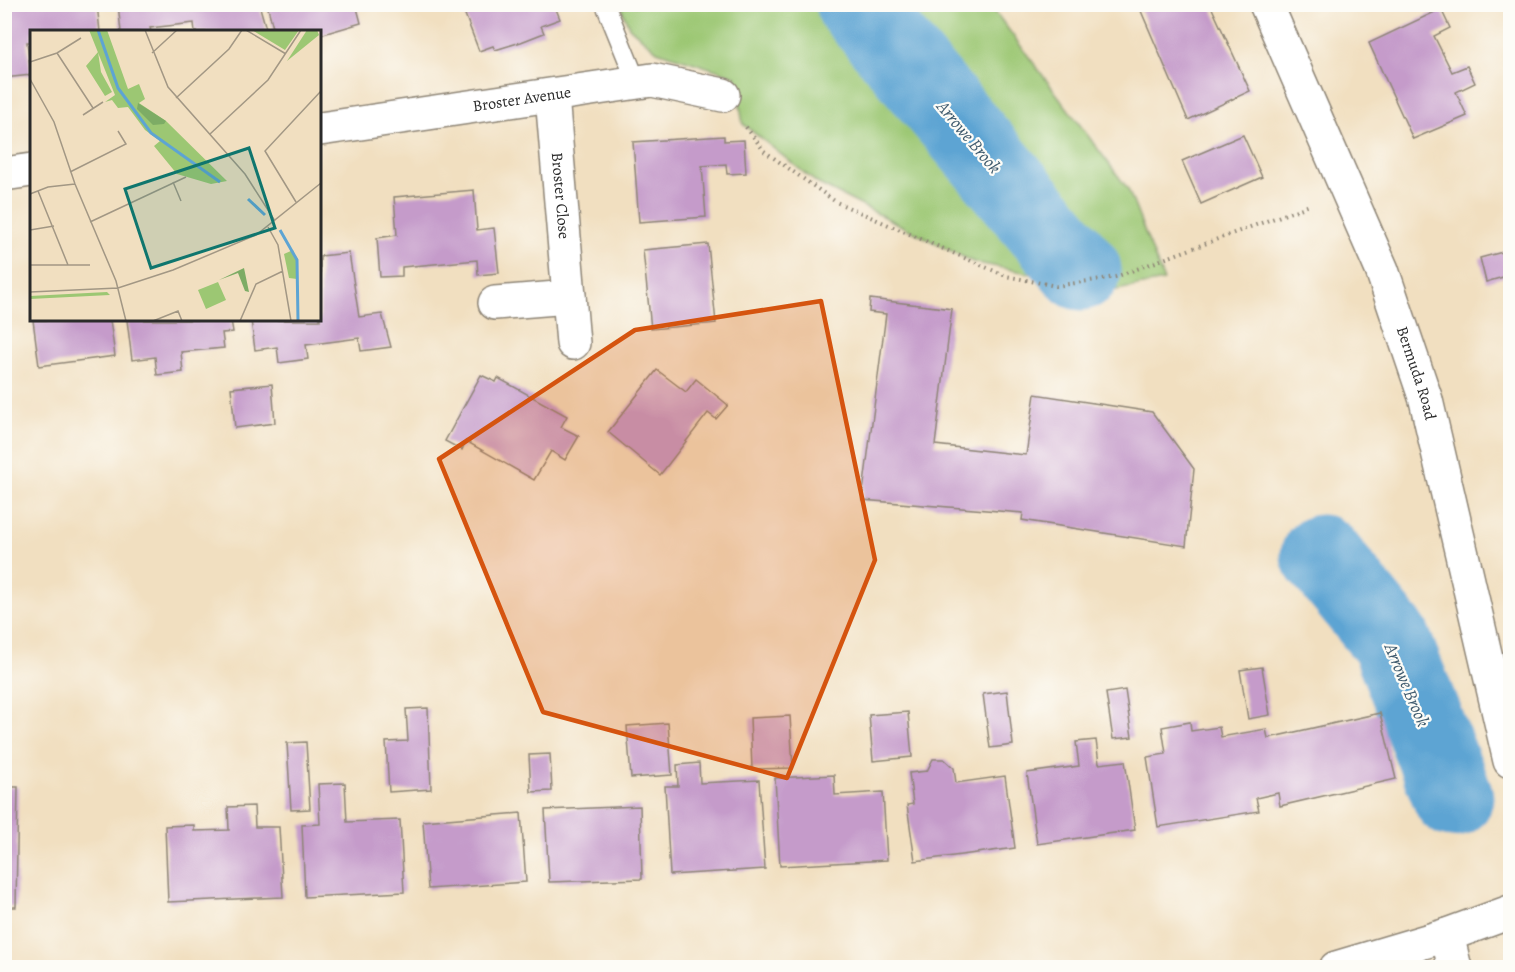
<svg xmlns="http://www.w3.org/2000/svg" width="1515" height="972" font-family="Alegreya,serif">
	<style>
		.green { fill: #9cc773; stroke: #64794f; stroke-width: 1.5 }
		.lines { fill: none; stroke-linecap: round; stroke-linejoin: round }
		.river { stroke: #5da4d3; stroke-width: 81 }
		.building { fill: #c59bca }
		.lane-casing { stroke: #8e8576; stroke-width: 21 }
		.street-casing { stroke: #8e8576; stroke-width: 36 }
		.primary-casing { stroke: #8e8576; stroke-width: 36 }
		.path { stroke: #8e8576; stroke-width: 4; stroke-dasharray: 1.5 4.5; stroke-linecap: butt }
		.lane { stroke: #fff; stroke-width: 18 }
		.street { stroke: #fff; stroke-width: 33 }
		.primary { stroke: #fff; stroke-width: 33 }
		.marked { fill: #d5540f; fill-opacity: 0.2; stroke: #d5540f; stroke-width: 4.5; stroke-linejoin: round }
		.labels { text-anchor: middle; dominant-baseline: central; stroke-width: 4.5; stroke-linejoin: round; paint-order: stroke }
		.street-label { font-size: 16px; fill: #2b2b2b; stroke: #fdfcf7 }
		.water-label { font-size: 18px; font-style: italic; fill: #3f5b6e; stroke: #fdfcf7 }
		.inset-river { fill: none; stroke: #5da4d3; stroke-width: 3 }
		.inset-road { fill: none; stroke: #a29784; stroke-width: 1.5 }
		.view { fill: #0f766e; fill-opacity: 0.15; stroke: #0f766e; stroke-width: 3 }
		.inset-edge { fill: none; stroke: #2b2b2b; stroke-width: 3 }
	</style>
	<rect width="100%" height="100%" fill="#fdfcf7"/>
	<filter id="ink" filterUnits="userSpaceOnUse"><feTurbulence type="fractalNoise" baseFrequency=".0167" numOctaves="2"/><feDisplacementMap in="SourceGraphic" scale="12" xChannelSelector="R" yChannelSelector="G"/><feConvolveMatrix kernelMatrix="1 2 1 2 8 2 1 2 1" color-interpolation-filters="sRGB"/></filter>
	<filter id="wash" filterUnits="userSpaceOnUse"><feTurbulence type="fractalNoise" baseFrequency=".008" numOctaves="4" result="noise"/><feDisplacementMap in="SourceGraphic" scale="24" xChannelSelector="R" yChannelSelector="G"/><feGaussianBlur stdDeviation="1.35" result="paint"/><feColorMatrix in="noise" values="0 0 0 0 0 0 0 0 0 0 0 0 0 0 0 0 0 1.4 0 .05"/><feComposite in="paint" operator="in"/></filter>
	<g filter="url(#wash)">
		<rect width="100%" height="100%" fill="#f1dfc0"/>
		<polygon class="green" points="620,5 990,5 1128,189 1164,281 1101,293 1081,270 1067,281 973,262 817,183 743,124 735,76 657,51 629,27"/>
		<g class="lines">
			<g class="river">
				<polyline points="856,4 1081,270"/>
				<polyline points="1321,555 1391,641 1453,797"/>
			</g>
		</g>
		<g id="blocks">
			<g class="building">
				<polygon points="4,4 97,4 100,32 32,32 32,42 27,42 31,75 4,78"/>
				<polygon points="118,4 259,4 267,32 195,32 194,23 150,28 151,32 121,32"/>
				<polygon points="267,4 356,4 361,23 320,35 320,32 274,32"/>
				<polygon points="461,4 554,4 560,19 541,26 544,33 521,42 495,50 493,46 479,51"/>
				<polygon points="1138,4 1210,4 1250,91 1188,120"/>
				<polygon points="1441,9 1450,28 1434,36 1452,72 1467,66 1475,83 1456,92 1467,116 1413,139 1369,43"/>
				<polygon points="1243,135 1262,177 1201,204 1182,161"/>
				<polygon points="724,136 724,141 744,140 746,173 727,174 726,164 702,166 706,217 639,222 633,142"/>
				<polygon points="474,190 477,230 494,228 499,273 478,275 477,260 402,267 402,276 380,277 377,238 397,235 394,197"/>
				<polygon points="708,244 716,323 651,329 643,250"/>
				<polygon points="1510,250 1510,275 1486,282 1480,258"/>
				<polygon points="349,253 359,317 382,314 391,347 361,351 359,338 306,345 308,359 279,363 277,347 255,350 251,320 320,320 320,256"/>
				<polygon points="870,299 952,309 935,445 1026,455 1035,394 1152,412 1194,469 1186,546 1022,520 1023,513 862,500 886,314 869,312"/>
				<polygon points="33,320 110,320 115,356 39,366"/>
				<polygon points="127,320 231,320 233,332 222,333 224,348 181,352 183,372 157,375 155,357 132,360"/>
				<polygon points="657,370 686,392 696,379 728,405 716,419 708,413 660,475 608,432"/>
				<polygon points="481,375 496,382 498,378 567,416 561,427 579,436 565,460 551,451 534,480 466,441 462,450 445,441"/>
				<polygon points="272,384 275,423 235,428 231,388"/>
				<polygon points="1262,667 1270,715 1248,719 1240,670"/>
				<polygon points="1125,690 1132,737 1113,739 1106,693"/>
				<polygon points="1007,691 1013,745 990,748 983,694"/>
				<polygon points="428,708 431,789 389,792 386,742 408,741 406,709"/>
				<polygon points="908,712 912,757 873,761 869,715"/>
				<polygon points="1380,713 1396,779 1280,806 1278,793 1256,798 1259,811 1158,827 1147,757 1166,754 1162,727 1190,722 1191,731 1219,727 1221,737 1266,729 1268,738"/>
				<polygon points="790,716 793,768 752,769 750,718"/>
				<polygon points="668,723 672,775 631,778 627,726"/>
				<polygon points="1096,740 1099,764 1125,761 1135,830 1037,844 1027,773 1079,766 1076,742"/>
				<polygon points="306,742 310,809 291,810 287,743"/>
				<polygon points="550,754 552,791 531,792 529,755"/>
				<polygon points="933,759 944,759 954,768 956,783 1005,776 1015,848 915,861 907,805 913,804 909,773 927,771"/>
				<polygon points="699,763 700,783 759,780 765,869 670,875 665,786 678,786 677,765"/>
				<polygon points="834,775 835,795 883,792 887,860 780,866 775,778"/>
				<polygon points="345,783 347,822 400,820 404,892 305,897 302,825 320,824 318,784"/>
				<polygon points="4,787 18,787 16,907 4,907"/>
				<polygon points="254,806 255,827 279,827 283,897 168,902 165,826 194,825 194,831 229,830 228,807"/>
				<polygon points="640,806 642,879 549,882 545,810"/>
				<polygon points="521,813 526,882 428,889 423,821"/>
			</g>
		</g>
	</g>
	<g filter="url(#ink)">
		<use href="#blocks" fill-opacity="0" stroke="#8e8576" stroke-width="1.5"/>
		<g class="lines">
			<g class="lane-casing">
				<polyline id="lane" points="605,4 637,83"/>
			</g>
			<g class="street-casing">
				<g id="street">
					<path id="s1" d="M1266 4 1382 270 1426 400 1510 761"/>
					<path id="s2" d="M552 96 573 343"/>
					<path id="s3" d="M320 129 652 80 723 95"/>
					<polyline points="4,174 32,170"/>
					<polyline points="495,303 569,297"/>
					<polyline points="1447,935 1455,968"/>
				</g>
			</g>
			<g class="primary-casing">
				<polyline id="primary" points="1336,968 1447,935 1510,912"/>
			</g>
			<polyline class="path" points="746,127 764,151 836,202 1006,276 1056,286 1115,277 1310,205"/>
			<use href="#lane" class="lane"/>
			<use href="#street" class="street"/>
			<use href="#primary" class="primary"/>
		</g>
	</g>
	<path class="marked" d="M821 301 875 560 787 778 543 712 439 459 635 330Z"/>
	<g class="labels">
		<g class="street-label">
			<text stroke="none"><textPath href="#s3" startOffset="204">Broster Avenue</textPath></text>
			<text stroke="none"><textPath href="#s2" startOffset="100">Broster Close</textPath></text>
			<text stroke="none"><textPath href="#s1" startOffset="399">Bermuda Road</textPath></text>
		</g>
		<g class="water-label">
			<text transform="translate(969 137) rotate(50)">Arrowe Brook</text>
			<text transform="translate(1407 685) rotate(67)">Arrowe Brook</text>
		</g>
	</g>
	<g transform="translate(30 30)">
		<rect width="291" height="291" fill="#f1dfc0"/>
		<path d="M59 0H77L98 59 109 54 115 69 109 73 136 91 197 151 181 154 147 144 124 116 130 111 115 100 98 77 88 78 82 70 75 72 85 65ZM222 0H269L255 20ZM277 0H287L289 5 257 31ZM68 22 71 42 82 62 75 66 56 36ZM263 220 267 230V249L259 248 254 224ZM188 252 196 270 176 279 168 260ZM77 262 80 265 0 269V266Z" fill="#9cc773"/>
		<path d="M108 73 136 91 134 94 123 95 107 79ZM214 238 219 262 215 261 208 243 189 250Z" fill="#7dac65"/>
		<path class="inset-river" d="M68 0 88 58 121 103 190 152M218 169 235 185M250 200 267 230 268 291"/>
		<path class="inset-road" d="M115 0 138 57 215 144 245 191M216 0 256 24M27 23 63 78M122 23 147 0M0 32 27 23 51 8M0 49 24 92 45 154 86 251 96 291M146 68 199 19 212 0M53 85 73 72M180 104 238 50 271 0M40 142 96 114 88 101M143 152 151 171M8 161 38 235M0 164 18 157 45 154M266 172 235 121 291 61M60 192 156 147M238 197 248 215 261 291M0 200 24 196M0 235H60M0 262 88 258 143 240 226 205 291 153M123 291 148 281 152 291M210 291 226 254 253 241"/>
		<path class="view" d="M219 118 245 198 121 238 95 159Z"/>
		<rect width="291" height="291" class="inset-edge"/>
	</g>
	<rect width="1515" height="972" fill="none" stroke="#fdfcf7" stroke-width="24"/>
</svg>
